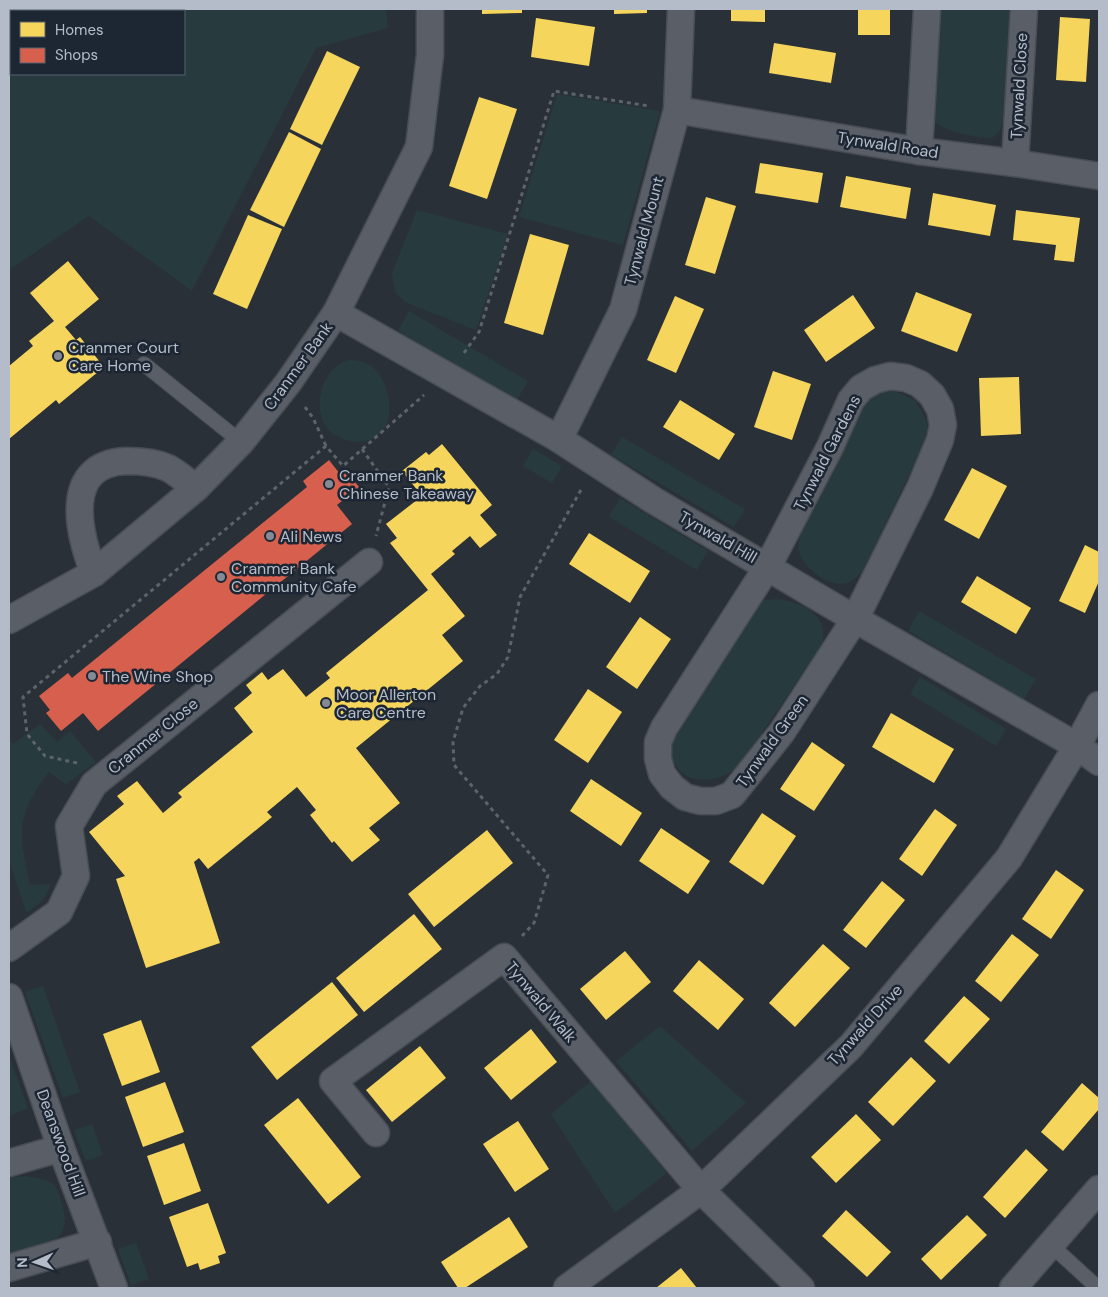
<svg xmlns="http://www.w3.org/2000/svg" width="1108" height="1297" font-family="'DM Sans',sans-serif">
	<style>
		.green { fill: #273a3e; fill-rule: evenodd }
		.homes { fill: #f6d55c }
		.shops { fill: #d6604d }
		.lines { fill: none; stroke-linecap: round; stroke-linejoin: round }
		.lane-casing { stroke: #484c53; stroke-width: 16 }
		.street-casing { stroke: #484c53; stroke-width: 29 }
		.path { stroke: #5d636a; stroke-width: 3; stroke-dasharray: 4 4; stroke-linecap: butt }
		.lane { stroke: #5a5e66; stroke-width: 14 }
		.street { stroke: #5a5e66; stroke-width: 26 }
		.poi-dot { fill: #848b96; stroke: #1d2633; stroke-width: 2 }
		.labels { text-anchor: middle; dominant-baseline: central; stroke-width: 5; stroke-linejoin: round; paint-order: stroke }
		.street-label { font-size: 16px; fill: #b4bcc9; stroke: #1d2633 }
		.poi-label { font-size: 16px; fill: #b4bcc9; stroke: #1d2633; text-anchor: start }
	</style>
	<rect width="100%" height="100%" fill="#2a3038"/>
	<g class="green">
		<path d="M9 9H386L388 28 316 48 192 291 89 216 9 270ZM11 11H184V74H11Z"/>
		<path d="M937 9H1015L1005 114 1000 130 992 138C972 137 949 133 933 121Z"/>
		<polygon points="557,94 660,111 623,245 519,217"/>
		<polygon points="417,210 508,234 476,330 405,302 395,292 392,273"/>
		<polygon points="409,311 528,381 517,400 398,331"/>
		<path d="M348 360C356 360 363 361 370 365 385 374 393 404 388 420 380 447 346 447 329 430 315 415 318 388 330 373 334 367 341 363 348 360Z"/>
		<path d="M890 389 915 400 928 423 925 442 862 572C858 575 854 580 850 582 833 590 805 570 800 554 797 546 799 539 802 531L839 460 860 409 868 397Z"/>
		<polygon points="622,437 745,509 734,527 611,455"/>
		<polygon points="533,449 562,466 552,483 523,466"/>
		<polygon points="620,498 708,551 697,570 609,517"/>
		<path d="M778 599C795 602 813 607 821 623 824 628 823 637 823 643L745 758C742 762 738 767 734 770 716 782 687 786 675 764 668 753 673 738 676 726L755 609 764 600Z"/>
		<polygon points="919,611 1036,679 1024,699 908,631"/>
		<polygon points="920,677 1006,729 996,746 910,694"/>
		<path d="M40 724 57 742 70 731 96 762 66 784 49 772C34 791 20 814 22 839 23 854 27 870 30 885L51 884C46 897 39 907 26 912L9 861V740L13 744Z"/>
		<polygon points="43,986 80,1092 63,1098 25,992"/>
		<polygon points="660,1026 746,1103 692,1151 616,1061"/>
		<polygon points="9,1056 28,1108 9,1116"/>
		<polygon points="591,1081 667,1173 615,1213 551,1114"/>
		<polygon points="92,1124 103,1155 86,1161 74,1130"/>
		<path d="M26 1176 43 1179 55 1185C79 1240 56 1243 9 1256V1177Z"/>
		<polygon points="136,1243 149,1279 131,1285 118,1249"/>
	</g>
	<g class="homes">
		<polygon points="482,9 522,9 522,13 482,14"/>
		<polygon points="614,9 647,9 647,13 614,14"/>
		<polygon points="731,9 765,9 765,22 731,21"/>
		<rect x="858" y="9" width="32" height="26"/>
		<polygon points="1060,17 1090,19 1086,82 1056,80"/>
		<polygon points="536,18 595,27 589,66 531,57"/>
		<polygon points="774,43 836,53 831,83 769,73"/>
		<polygon points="327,51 360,67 322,145 290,129"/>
		<polygon points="479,97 517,109 487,199 449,186"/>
		<polygon points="289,132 321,149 284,227 250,210"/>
		<polygon points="760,163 823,173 818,203 755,193"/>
		<polygon points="846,176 911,188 906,219 840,207"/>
		<polygon points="933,193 996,205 990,236 928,225"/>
		<polygon points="706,197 736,206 715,274 685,265"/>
		<polygon points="1016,210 1080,218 1074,262 1054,260 1056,245 1013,240"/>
		<polygon points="248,215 282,229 247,309 213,294"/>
		<polygon points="530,234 569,245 543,335 504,323"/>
		<polygon points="68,261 99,299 65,327 76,340 80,337 104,367 59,404 56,400 9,439 9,366 33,346 29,341 54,321 30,293"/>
		<polygon points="916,292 972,314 957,352 901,331"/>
		<polygon points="853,295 875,328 826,362 804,330"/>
		<polygon points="675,296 704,309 676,373 647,360"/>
		<polygon points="773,371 811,384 792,440 754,427"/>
		<polygon points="1019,377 1021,434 981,436 979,378"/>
		<polygon points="680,400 735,434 719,460 663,427"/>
		<polygon points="442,444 492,505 480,515 497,535 480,548 470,536 452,551 455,554 431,574 465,616 442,635 463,661 356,748 400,803 369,828 380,840 352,862 334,841 332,843 310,815 316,810 297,787 267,812 272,817 208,869 199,858 194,862 220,943 146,968 116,879 125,876 89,832 124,804 117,796 137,781 163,813 182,797 178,793 253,732 234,708 252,693 246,685 262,672 268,680 283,669 306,697 330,678 326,673 428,590 390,543 397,538 386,524 422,496 402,471 426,452 429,455"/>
		<polygon points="972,468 1007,486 979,539 944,520"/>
		<polygon points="589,533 650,571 630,603 569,564"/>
		<polygon points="1085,545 1099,552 1099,581 1085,613 1059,601"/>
		<polygon points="977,576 1031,608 1016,634 961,602"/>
		<polygon points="640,617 671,639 637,689 606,667"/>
		<polygon points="588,689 622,712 588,763 554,740"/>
		<polygon points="891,713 954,749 934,783 872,747"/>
		<polygon points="812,742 845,765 814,811 780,789"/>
		<polygon points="591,779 642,813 621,846 570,811"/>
		<polygon points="935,809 957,825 922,876 899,859"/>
		<polygon points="762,813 796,836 763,885 729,862"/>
		<polygon points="661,828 710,861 688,894 639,861"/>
		<polygon points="487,830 513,863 434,927 408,894"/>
		<polygon points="1056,870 1084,890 1051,939 1022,919"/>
		<polygon points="882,881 905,900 866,948 843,930"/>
		<polygon points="414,914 442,949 364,1012 336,978"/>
		<polygon points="1012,934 1039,955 1001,1002 975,981"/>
		<polygon points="823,944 850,968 795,1027 769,1003"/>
		<polygon points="625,951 651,982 606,1020 580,989"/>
		<polygon points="699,960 744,999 718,1030 673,991"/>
		<polygon points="332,982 358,1015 277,1080 251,1047"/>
		<polygon points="964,996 990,1019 949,1064 924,1041"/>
		<polygon points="141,1020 160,1072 122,1086 103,1034"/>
		<polygon points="531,1029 557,1062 511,1100 484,1068"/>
		<polygon points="420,1046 446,1078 392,1122 366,1090"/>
		<polygon points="911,1057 936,1081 893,1126 868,1102"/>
		<polygon points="165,1082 184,1132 143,1147 125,1097"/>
		<polygon points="1082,1083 1099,1098 1099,1109 1063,1151 1041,1132"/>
		<polygon points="298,1098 361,1177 328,1204 264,1125"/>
		<polygon points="856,1114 881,1140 836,1183 811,1157"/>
		<polygon points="518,1121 549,1169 515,1192 483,1144"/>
		<polygon points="184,1143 201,1191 164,1205 147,1156"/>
		<polygon points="1026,1149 1048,1170 1005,1218 983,1197"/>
		<polygon points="208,1203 226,1253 218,1256 220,1263 200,1270 198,1263 187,1267 169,1217"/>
		<polygon points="846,1210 891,1252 867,1277 822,1236"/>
		<polygon points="967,1215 987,1235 941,1280 921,1259"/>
		<polygon points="509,1217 528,1247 465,1288 458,1288 441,1262"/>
		<polygon points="681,1268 697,1288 656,1288"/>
	</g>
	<polygon class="shops" points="329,460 340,474 345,470 359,487 337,505 352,524 98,731 83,713 61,731 46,713 50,710 39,696 68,673 72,678 307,487 303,481"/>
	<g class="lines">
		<g class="lane-casing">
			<g id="lane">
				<polyline points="144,364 241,442"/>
				<polyline points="1051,1245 1098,1288"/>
			</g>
		</g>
		<g class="street-casing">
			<g id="street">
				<polyline points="677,110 919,151 1015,163 1099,176"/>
				<polyline points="919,151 927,9"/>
				<polyline points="1015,163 1024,9"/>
				<polyline points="336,313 559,439 653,500 855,619 1077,746 1099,762"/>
				<polygon points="890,376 906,378 920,384 932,395 940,409 943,425 940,440 920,488 855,619 782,732 732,795 716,801 700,801 685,797 672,787 662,774 658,759 658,742 664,728 768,566 830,447 851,400 861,388 875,380"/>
				<polyline points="559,439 623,310 677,110 681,9"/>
				<path d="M94 573C78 532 62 464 126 461 140 461 155 462 168 468 178 473 187 482 196 488"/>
				<polyline points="9,620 94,573 196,488 241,442 288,383 336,313 419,147 430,55 430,9"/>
				<polyline points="9,948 59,912 76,876 69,826 94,784 369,562"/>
				<polyline points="9,997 61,1148 114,1288"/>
				<polyline points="376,1133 333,1081 504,957 701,1190 801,1288"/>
				<polyline points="9,1163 61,1148"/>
				<polyline points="9,1268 98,1242"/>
				<polyline points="567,1288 701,1190 851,1046 1009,858 1077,746 1099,705"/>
				<polyline points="1013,1288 1099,1189"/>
			</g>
		</g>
		<g class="path">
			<polyline points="464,353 479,332 554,91 649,106"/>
			<polyline points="305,407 313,418 326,446"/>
			<polyline points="362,449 389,487 376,536"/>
			<polyline points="77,763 45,756 27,734 23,697 326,446 343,466 424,395"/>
			<polyline points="522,936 534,923 548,875 454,765 453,742 463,708 480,686 497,674 508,657 520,597 582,488"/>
		</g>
		<use href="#lane" class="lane"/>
		<use href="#street" class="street"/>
	</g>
	<g class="poi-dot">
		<circle cx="58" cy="356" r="5"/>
		<circle cx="329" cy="484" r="5"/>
		<circle cx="270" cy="536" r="5"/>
		<circle cx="221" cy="577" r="5"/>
		<circle cx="92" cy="676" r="5"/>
		<circle cx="326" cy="703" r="5"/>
	</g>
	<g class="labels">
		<g class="street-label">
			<text transform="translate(1019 86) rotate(-87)">Tynwald Close</text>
			<text transform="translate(888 145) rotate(9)">Tynwald Road</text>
			<text transform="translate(644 231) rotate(-75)">Tynwald Mount</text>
			<text transform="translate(298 366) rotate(-54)">Cranmer Bank</text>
			<text transform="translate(827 453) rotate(-63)">Tynwald Gardens</text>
			<text transform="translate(718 537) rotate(30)">Tynwald Hill</text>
			<text transform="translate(153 736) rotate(-39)">Cranmer Close</text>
			<text transform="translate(772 741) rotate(-54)">Tynwald Green</text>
			<text transform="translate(541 1002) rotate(50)">Tynwald Walk</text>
			<text transform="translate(865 1025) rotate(-48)">Tynwald Drive</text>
			<text transform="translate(61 1143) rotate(70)">Deanswood Hill</text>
		</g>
		<g class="poi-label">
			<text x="68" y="347">Cranmer Court<tspan x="68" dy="18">Care Home</tspan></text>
			<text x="339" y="475">Cranmer Bank<tspan x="339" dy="18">Chinese Takeaway</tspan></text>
			<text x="280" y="536">Ali News</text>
			<text x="231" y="568">Cranmer Bank<tspan x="231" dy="18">Community Cafe</tspan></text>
			<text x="102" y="676">The Wine Shop</text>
			<text x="336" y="694">Moor Allerton<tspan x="336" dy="18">Care Centre</tspan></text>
		</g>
	</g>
	<rect width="1108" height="1297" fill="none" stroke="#b4bcc9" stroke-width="20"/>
	<rect x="10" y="10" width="175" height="65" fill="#1d2633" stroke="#59626f"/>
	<rect x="20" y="22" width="25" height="15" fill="#f6d55c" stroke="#59626f"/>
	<text x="55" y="35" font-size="15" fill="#b4bcc9">Homes</text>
	<rect x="20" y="48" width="25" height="15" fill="#d6604d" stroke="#59626f"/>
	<text x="55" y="60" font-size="15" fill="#b4bcc9">Shops</text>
	<g transform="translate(35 1262) rotate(268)" stroke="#1d2633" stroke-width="4" paint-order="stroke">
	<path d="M0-4L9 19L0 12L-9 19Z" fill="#b4bcc9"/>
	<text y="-8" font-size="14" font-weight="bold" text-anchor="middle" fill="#b4bcc9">N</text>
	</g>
</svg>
